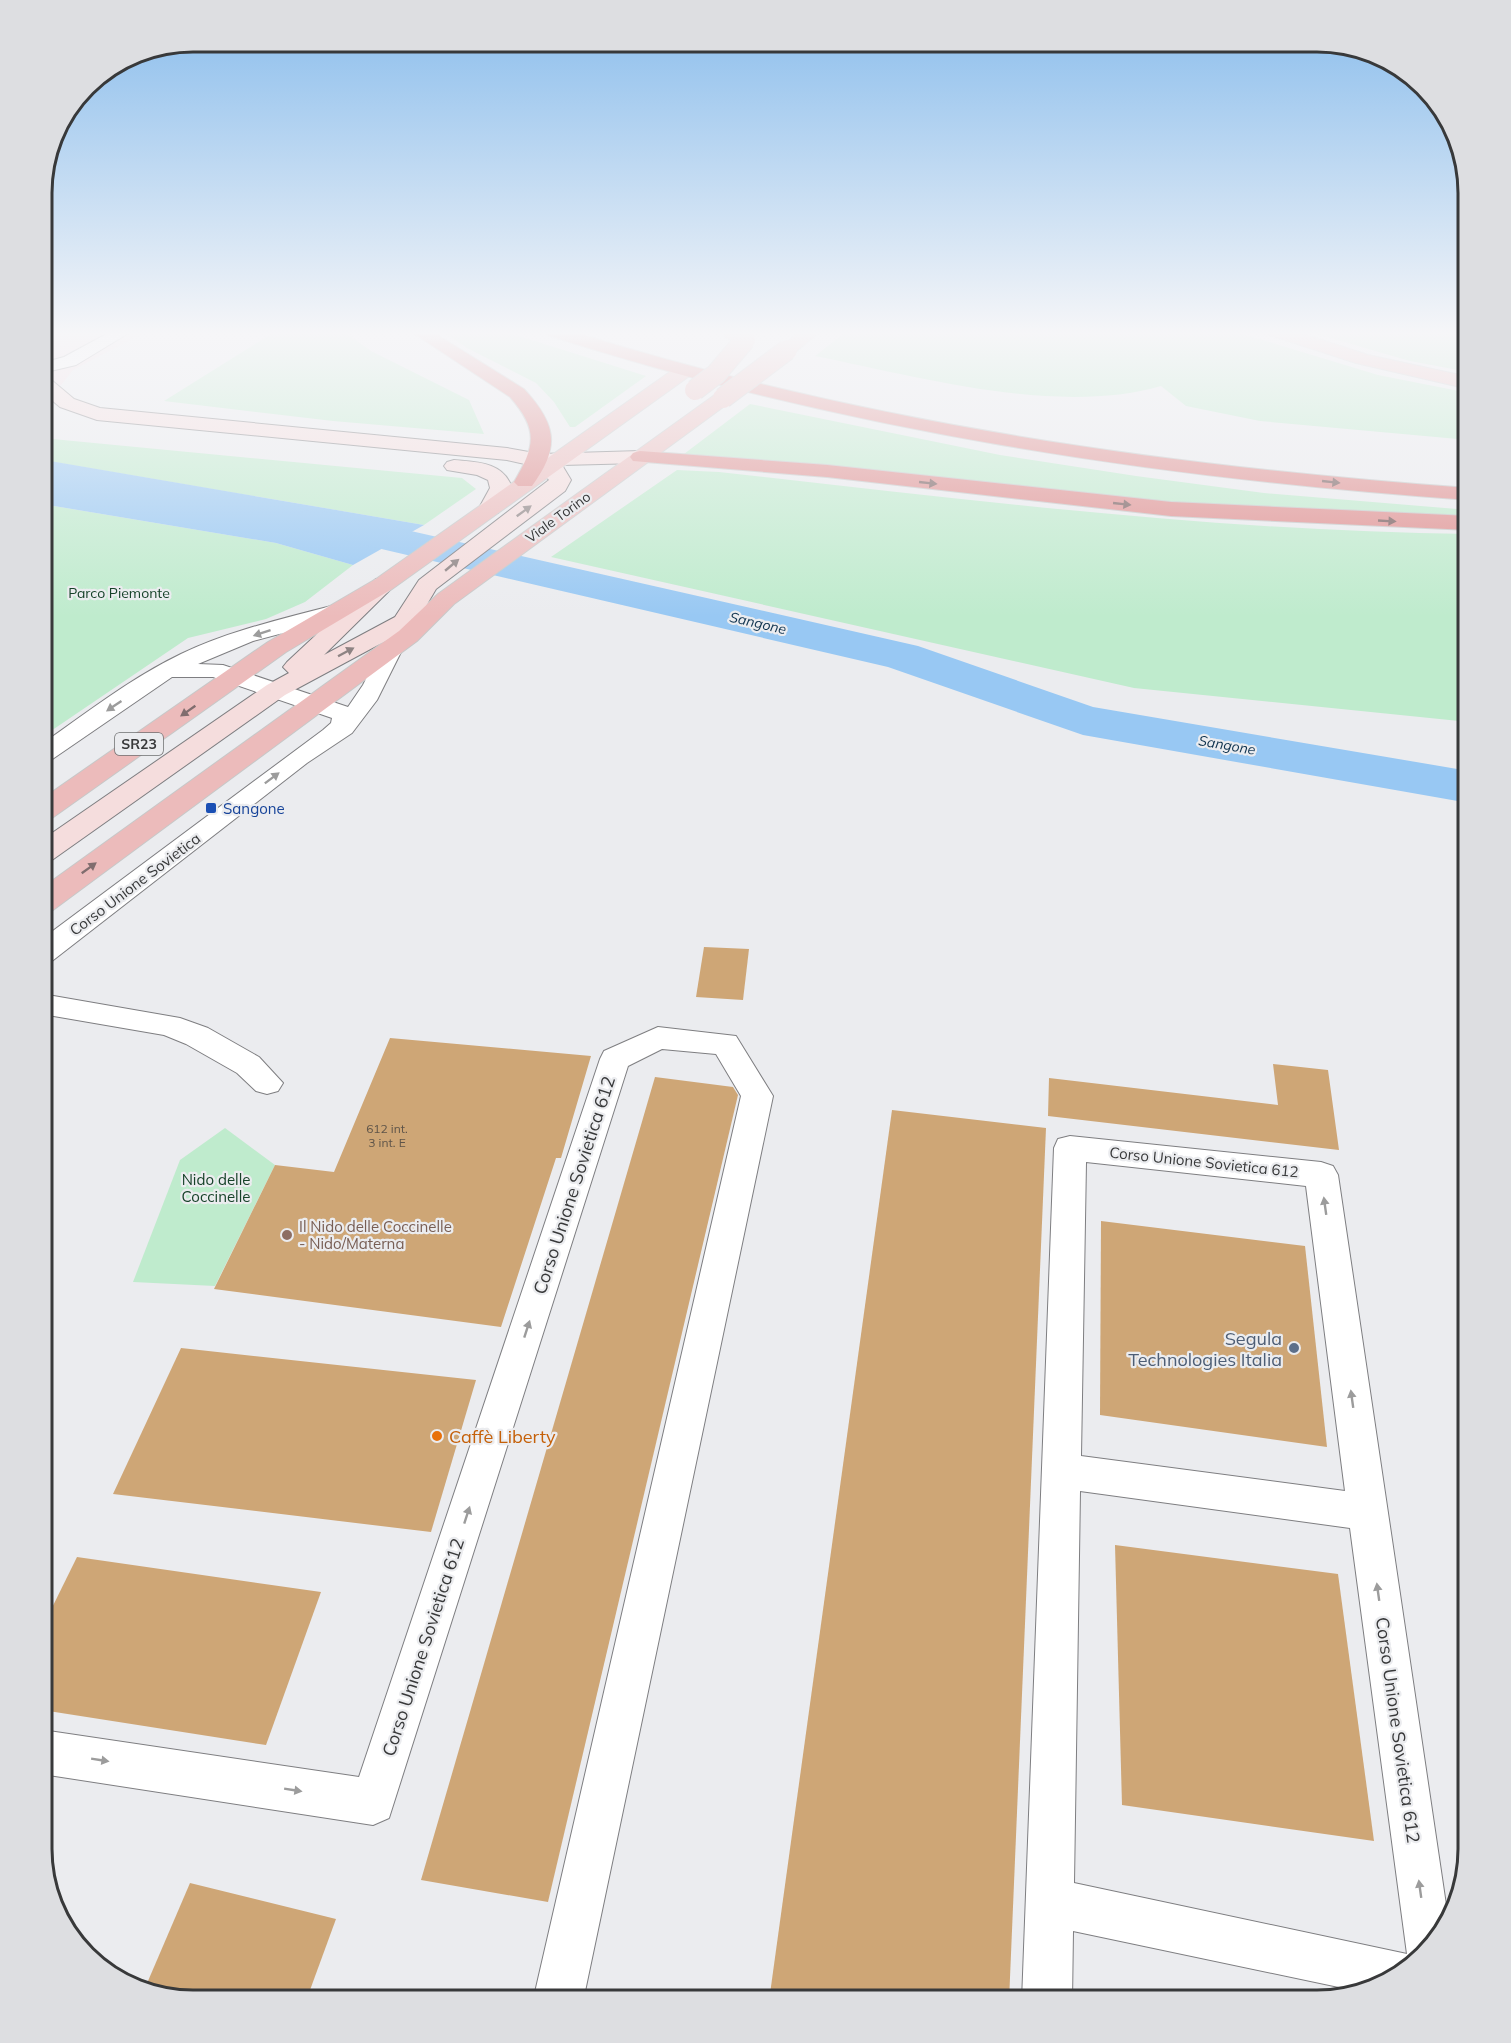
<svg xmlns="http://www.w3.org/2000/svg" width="1511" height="2043" font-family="Mulish,sans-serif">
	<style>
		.commercial { fill: #f5dbe1 }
		.green { fill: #bfebcd }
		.water { fill: #98c8f3 }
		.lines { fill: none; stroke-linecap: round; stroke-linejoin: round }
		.river { fill: #98c8f3; fill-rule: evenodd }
		.building { fill: #cea676 }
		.street-casing { stroke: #7e7e81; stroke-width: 2 }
		.secondary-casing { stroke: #7e7e81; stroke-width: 2 }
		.primary-casing { stroke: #c7c8c8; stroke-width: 2 }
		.highway-casing { stroke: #c7c8c8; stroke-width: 2 }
		.street { fill: #fff; fill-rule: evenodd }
		.secondary { fill: #f5dddd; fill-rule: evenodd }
		.primary { fill: #ecbbbb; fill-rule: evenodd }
		.highway { fill: #df8e8e; fill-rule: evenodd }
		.primary-bridge-casing { stroke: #c7c8c8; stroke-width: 22; stroke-linecap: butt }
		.primary-bridge { stroke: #ecbbbb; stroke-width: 20 }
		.oneway { fill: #725757 }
		.oneway2 { fill: #8d8383 }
		.oneway3 { fill: #9c9c9c }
		.oneway4 { fill: #806d6e }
		.transit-dot { fill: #1a4fb4; stroke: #ebecef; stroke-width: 2 }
		.education-dot { fill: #8d6e63; stroke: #ebecef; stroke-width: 2 }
		.service-dot { fill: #5c6f8a; stroke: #ebecef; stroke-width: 2 }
		.food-dot { fill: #e8710a; stroke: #ebecef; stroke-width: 2 }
		.labels { text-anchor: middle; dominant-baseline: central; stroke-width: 4.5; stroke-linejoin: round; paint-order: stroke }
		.number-label { font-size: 12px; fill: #5e5449 }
		.far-street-label { font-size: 14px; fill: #38393a; stroke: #ebecef }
		.far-park-label { font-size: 14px; fill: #164229; stroke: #ebecef }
		.far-water-label { font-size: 14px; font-style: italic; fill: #0e324e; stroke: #ebecef }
		.shield { fill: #ebecef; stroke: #6e6f70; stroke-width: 1.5 }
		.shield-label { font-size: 14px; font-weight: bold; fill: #38393a }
		.transit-label { font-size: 15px; fill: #164399; stroke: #ebecef; text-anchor: start }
		.street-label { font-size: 15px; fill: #38393a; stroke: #ebecef }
		.park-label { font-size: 15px; fill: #164229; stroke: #ebecef }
		.education-label { font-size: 15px; fill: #785e54; stroke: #ebecef; text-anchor: start }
		.near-street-label { font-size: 18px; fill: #38393a; stroke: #ebecef }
		.near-service-label { font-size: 18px; fill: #4e5e75; stroke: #ebecef; text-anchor: end }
		.near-food-label { font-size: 18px; fill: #c56008; stroke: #ebecef; text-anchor: start }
		.rim { fill: none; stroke: #38393a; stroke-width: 3 }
	</style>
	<rect width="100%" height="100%" fill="#ebecef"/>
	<polygon class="commercial" points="42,331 147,331 73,370 61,385 42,384"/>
	<g class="green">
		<polygon points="276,331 343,331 371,351 469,400 484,434 333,421 164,401"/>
		<polygon points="442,331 503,331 646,376 575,427 570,427 554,402 536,383 467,348"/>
		<path d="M847 331H1233L1378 375 1469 393V440L1260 421 1186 406 1161 386C1057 416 920 377 815 356Z"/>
		<polygon points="1306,331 1469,331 1469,372 1410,361"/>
		<path d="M750 404 1000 455 1136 476 1264 493 1469 510V516C1356 514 1241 511 1128 500 980 485 833 466 684 454Z"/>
		<polygon points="42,438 462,478 476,489 424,525 42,460"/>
		<path d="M677 470 719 472C968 500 1218 531 1469 534V722L1134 688 551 557Z"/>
		<polygon points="42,504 276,543 353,565 305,602 266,619 188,638 42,737"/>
		<polygon points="225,1128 275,1165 215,1286 133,1282 180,1160"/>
	</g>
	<polygon class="water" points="42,460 50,461 424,525 353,565 276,543 42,504"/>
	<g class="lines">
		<polygon class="river" points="314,509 918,646 1093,707 1469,771 1469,803 1083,735 888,667 300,530 293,521 300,512"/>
	</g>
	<g class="building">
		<polygon points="704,947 749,949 743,1000 696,997"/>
		<polygon points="390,1038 591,1056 561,1158 556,1158 501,1327 214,1289 275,1165 334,1172"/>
		<polygon points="1273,1064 1328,1070 1339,1150 1048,1116 1049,1078 1278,1105"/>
		<polygon points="655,1077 733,1087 738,1095 548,1902 421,1880"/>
		<polygon points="892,1110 1046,1128 1009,2001 769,2001"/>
		<polygon points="1101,1221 1305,1246 1327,1447 1100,1415"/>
		<polygon points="181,1348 476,1380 431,1532 113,1494"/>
		<polygon points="1115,1545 1338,1574 1374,1841 1122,1805"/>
		<polygon points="77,1557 321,1592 266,1745 42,1710 42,1628"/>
		<polygon points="190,1883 336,1919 306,2001 193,2001 145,1988"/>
	</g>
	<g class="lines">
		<g class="street-casing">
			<g id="street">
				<polygon points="112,331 132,331 76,365 42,373 42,363 64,357"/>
				<path d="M339 604 347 606 350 611 347 616 253 641 198 664 223 665 348 707 363 685 384 643H400L403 648 377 700 352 733 307 763 52 961 42 963V939L323 730 331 723 332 718 213 677H172L51 760 42 762V744C88 712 131 678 181 654 231 630 286 618 339 604Z"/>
				<polygon points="42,994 180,1018 208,1028 259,1057 283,1083 278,1091 267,1094 256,1091 237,1073 186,1044 164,1035 42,1014"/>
				<polygon points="658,1027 736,1036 773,1096 583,2001 533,2001 741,1096 716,1054 662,1049 628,1066 389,1818 373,1825 42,1774 42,1730 359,1777 600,1059 604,1051"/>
				<path d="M1070 1136 1321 1162 1333 1166 1338 1175 1449 1925 1402 1976 1353 1990 1073 1931 1072 2001H1022L1054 1148 1058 1139ZM1086 1162 1306 1186 1345 1491 1081 1456ZM1080 1491 1350 1528 1407 1954 1074 1883Z"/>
			</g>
		</g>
		<g class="secondary-casing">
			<g id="secondary">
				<polygon points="42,376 49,378 74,399 100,408 507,448 540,454 640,451 647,453 650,457 647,461 640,463 562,465 571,480 565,491 436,589 426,606 434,612 430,617 285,695 52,860 42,863 42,840 267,685 289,673 283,667 287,662 376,579 392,579 396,584 324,655 395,617 419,580 549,480 538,467 507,460 97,420 60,407 42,392"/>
				<path d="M454 460C477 462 504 462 512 488L498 513H482L479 508 490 488 488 480 477 475 447 470 444 466 447 462Z"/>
			</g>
		</g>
		<g class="primary-casing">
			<g id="primary">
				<polygon points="729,331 750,331 733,341 724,336"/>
				<polygon points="800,331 820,331 793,354 781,354 778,350"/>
				<polygon points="1267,331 1294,331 1368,355 1469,377 1469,389 1356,363 1270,335"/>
				<polygon points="681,367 688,369 690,373 688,377 392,589 286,652 52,818 42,820 42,799 268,642 376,579 674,369"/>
				<polygon points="723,392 733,398 730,402 454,604 417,641 53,910 42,913 42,888 399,631 438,594 716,394"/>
			</g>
		</g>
		<g class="highway-casing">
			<g id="highway">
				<path d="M410 331H431L524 389C556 424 561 446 532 486H518L514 482C535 446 539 430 510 397Z"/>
				<path d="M544 331H571C861 423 1166 466 1469 488V500C1157 478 845 431 547 335Z"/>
				<polygon points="640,451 827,465 1171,502 1469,516 1469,530 1171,516 827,477 633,461 630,457 633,453"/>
			</g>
		</g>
		<use href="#street" class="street"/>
		<use href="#secondary" class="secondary"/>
		<use href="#primary" class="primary"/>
		<use href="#highway" class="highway"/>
		<g class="primary-bridge-casing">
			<g id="primary-bridge">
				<polyline points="695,390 716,374 745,340"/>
				<polyline points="723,398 787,350"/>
			</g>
		</g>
		<use href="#primary-bridge" class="primary-bridge"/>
	</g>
	<defs><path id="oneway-solid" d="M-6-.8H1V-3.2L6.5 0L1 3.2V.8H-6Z" transform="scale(1.5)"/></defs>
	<g class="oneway">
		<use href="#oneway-solid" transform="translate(1331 482) rotate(6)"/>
		<use href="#oneway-solid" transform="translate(928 483) rotate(6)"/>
		<use href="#oneway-solid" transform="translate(1122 504) rotate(6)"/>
		<use href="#oneway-solid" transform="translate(1387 521) rotate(3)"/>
	</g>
	<g class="oneway2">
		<use href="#oneway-solid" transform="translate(524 511) rotate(-36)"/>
		<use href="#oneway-solid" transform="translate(452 565) rotate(-40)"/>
		<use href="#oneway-solid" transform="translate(346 652) rotate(-28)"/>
	</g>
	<g class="oneway3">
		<use href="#oneway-solid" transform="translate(262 633) rotate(162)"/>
		<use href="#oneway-solid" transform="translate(114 706) rotate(146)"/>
		<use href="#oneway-solid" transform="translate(272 778) rotate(-37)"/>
		<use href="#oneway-solid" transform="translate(1325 1206) rotate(-98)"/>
		<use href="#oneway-solid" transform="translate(527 1329) rotate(-72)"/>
		<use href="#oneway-solid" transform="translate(1352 1399) rotate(-98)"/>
		<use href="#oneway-solid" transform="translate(467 1515) rotate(-72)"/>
		<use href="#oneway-solid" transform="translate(1378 1592) rotate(-98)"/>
		<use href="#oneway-solid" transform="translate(100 1760) rotate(9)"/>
		<use href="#oneway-solid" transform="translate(293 1790) rotate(9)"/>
		<use href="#oneway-solid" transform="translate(1420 1889) rotate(-98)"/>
	</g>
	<g class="oneway4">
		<use href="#oneway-solid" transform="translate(188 711) rotate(145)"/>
		<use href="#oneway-solid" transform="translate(89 868) rotate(-36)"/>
	</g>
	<linearGradient id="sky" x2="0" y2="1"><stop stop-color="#88bcec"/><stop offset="0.54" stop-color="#f6f6f8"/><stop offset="1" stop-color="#f6f6f8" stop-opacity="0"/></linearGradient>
	<rect width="1511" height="617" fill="url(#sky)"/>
	<rect class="transit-dot" x="205" y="802" width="12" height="12" rx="3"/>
	<circle class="education-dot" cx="287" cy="1235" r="6"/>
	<circle class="service-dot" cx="1294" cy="1348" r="6"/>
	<circle class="food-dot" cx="437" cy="1436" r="6"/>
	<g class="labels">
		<g class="number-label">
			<text x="387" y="1128">612 int.<tspan x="387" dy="14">3 int. E</tspan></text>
		</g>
		<g class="far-street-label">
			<text transform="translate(558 517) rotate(-36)">Viale Torino</text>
		</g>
		<g class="far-park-label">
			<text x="119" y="593">Parco Piemonte</text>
		</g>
		<g class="far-water-label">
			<text transform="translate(758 623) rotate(13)">Sangone</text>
			<text transform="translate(1227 745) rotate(10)">Sangone</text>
		</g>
		<rect class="shield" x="115" y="733" width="48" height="22" rx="4.5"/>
		<g class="shield-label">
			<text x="139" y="744">SR23</text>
		</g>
		<g class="transit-label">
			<text x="223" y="808">Sangone</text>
		</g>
		<g class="street-label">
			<text transform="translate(135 884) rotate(-37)">Corso Unione Sovietica</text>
			<text transform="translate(1204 1162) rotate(6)">Corso Unione Sovietica 612</text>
		</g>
		<g class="park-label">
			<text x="216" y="1179">Nido delle<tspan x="216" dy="17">Coccinelle</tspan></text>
		</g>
		<g class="education-label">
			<text x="299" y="1226">Il Nido delle Coccinelle<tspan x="299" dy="17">- Nido/Materna</tspan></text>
		</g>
		<g class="near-street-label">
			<text transform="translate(574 1185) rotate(-72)">Corso Unione Sovietica 612</text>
			<text transform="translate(423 1647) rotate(-72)">Corso Unione Sovietica 612</text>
			<text transform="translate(1398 1730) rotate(82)">Corso Unione Sovietica 612</text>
		</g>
		<g class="near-service-label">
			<text x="1282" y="1338">Segula<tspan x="1282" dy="21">Technologies Italia</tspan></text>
		</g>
		<g class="near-food-label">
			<text x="449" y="1436">Caffè Liberty</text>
		</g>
	</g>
	<path d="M0 0H1511V2043H0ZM193 52H1317A141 141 0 0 1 1458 193V1849A141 141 0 0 1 1317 1990H193A141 141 0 0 1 52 1849V193A141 141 0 0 1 193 52Z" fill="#dddee1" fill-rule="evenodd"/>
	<path class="rim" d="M193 52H1317A141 141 0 0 1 1458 193V1849A141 141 0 0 1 1317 1990H193A141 141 0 0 1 52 1849V193A141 141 0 0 1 193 52Z"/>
</svg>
